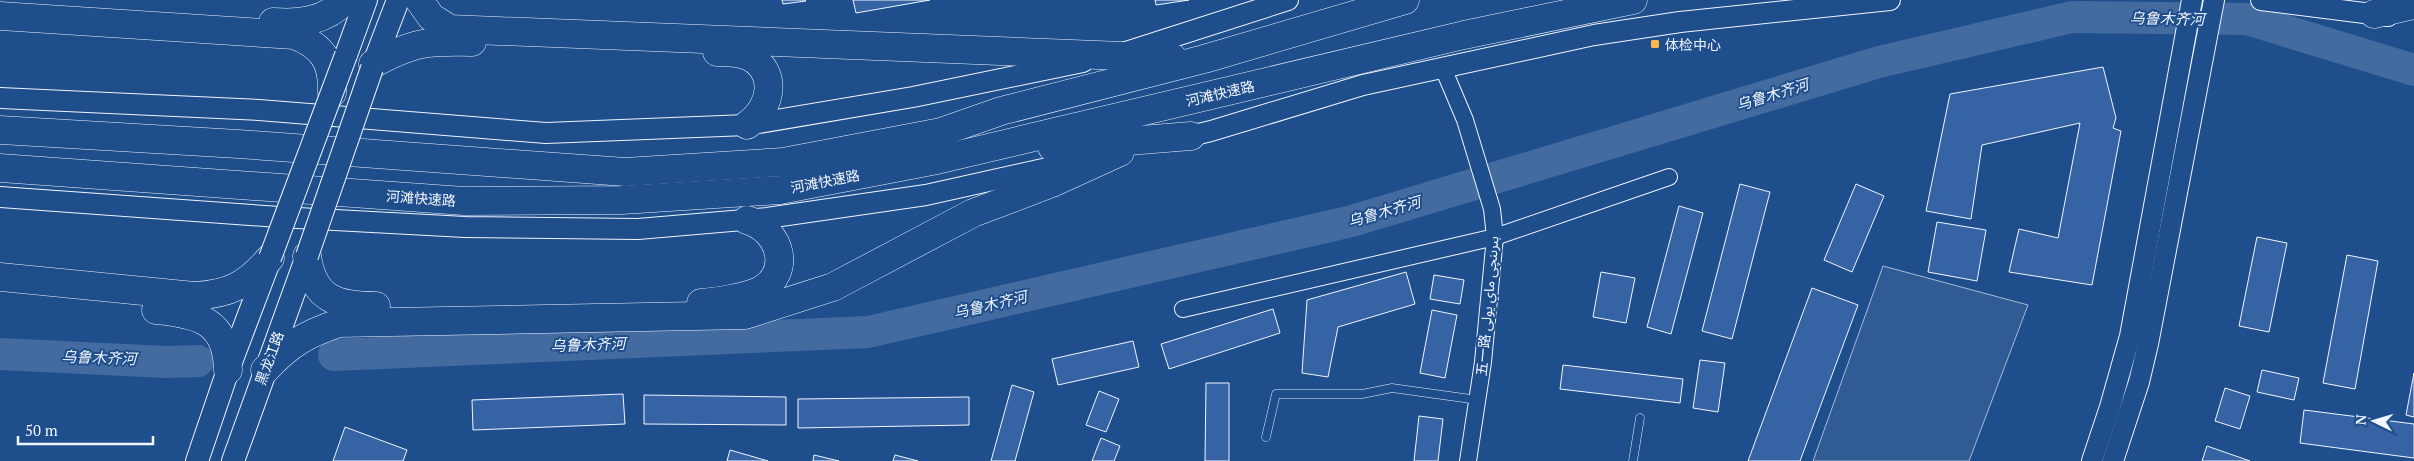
<svg xmlns="http://www.w3.org/2000/svg" width="2414" height="461" font-family="'PT Serif','Noto Sans Arabic','Noto Sans SC',serif">
	<style>
		.built { fill: #305b95; stroke: #a8bbd7 }
		.lines { fill: none; stroke-linecap: round; stroke-linejoin: round }
		.river { stroke: #446ba0; stroke-width: 32 }
		.building { fill: #3563a3; stroke: #f2f6ff }
		.service-casing { stroke: #f2f6ff; stroke-width: 9 }
		.minor-casing { stroke: #f2f6ff; stroke-width: 18 }
		.tertiary-casing { stroke: #f2f6ff; stroke-width: 22 }
		.secondary-casing { stroke: #f2f6ff; stroke-width: 24 }
		.trunk-casing { stroke: #f2f6ff; stroke-width: 29 }
		.service { stroke: #1f4e8c; stroke-width: 8 }
		.minor { stroke: #1f4e8c; stroke-width: 16 }
		.tertiary { stroke: #1f4e8c; stroke-width: 20 }
		.secondary { stroke: #1f4e8c; stroke-width: 22 }
		.trunk { stroke: #1f4e8c; stroke-width: 28 }
		.secondary-bridge-casing { stroke: #f2f6ff; stroke-width: 24; stroke-linecap: butt }
		.secondary-bridge { stroke: #1f4e8c; stroke-width: 22 }
		.poi-dot { fill: #ffb74d; stroke: #1f4e8c; stroke-width: 2 }
		.labels { text-anchor: middle; dominant-baseline: central; stroke-width: 4; stroke-linejoin: round; paint-order: stroke }
		.poi-label { font-size: 14px; fill: #f2f6ff; stroke: #1f4e8c; text-anchor: start }
		.street-label { font-size: 14px; fill: #f2f6ff; stroke: #1f4e8c }
		.water-label { font-size: 15px; font-style: italic; fill: #f2f6ff; stroke: #1f4e8c }
	</style>
	<rect width="100%" height="100%" fill="#1f4e8c"/>
	<polygon class="built" points="1883,266 2028,305 1969,461 1813,461"/>
	<g class="lines">
		<g class="river">
			<polyline points="0,354 166,362 198,361"/>
			<polyline points="334,355 868,332 1352,221 1879,62 2072,17 2247,19 2414,70"/>
		</g>
	</g>
	<g class="building">
		<polygon points="782,0 805,0 806,1 783,4"/>
		<polygon points="853,0 930,0 856,13"/>
		<polygon points="1155,0 1189,0 1156,5"/>
		<polygon points="2103,67 2116,118 2113,128 2121,131 2092,285 2009,272 2019,229 2058,238 2080,123 1982,145 1971,219 1926,211 1950,94"/>
		<polygon points="1740,184 1770,192 1732,339 1702,331"/>
		<polygon points="1856,184 1884,196 1852,272 1824,260"/>
		<polygon points="1679,206 1703,213 1671,334 1647,327"/>
		<polygon points="1937,222 1986,230 1977,281 1928,272"/>
		<polygon points="2257,237 2287,243 2269,332 2239,326"/>
		<polygon points="2347,255 2378,261 2355,389 2323,383"/>
		<polygon points="1406,272 1415,304 1338,327 1328,377 1302,373 1307,300"/>
		<polygon points="1601,272 1635,278 1626,323 1593,317"/>
		<polygon points="1434,275 1464,280 1460,304 1430,299"/>
		<polygon points="1812,288 1858,305 1800,461 1748,461"/>
		<polygon points="1273,309 1280,333 1169,369 1161,344"/>
		<polygon points="1432,310 1457,315 1445,378 1420,373"/>
		<polygon points="1133,341 1139,367 1058,385 1052,359"/>
		<polygon points="1700,360 1725,363 1718,412 1693,408"/>
		<polygon points="1563,365 1683,379 1680,403 1560,389"/>
		<polygon points="2262,370 2299,378 2294,400 2257,392"/>
		<polygon points="2414,373 2414,417 2406,415"/>
		<polygon points="1206,383 1229,383 1229,461 1205,461"/>
		<polygon points="1012,385 1034,392 1015,461 991,461"/>
		<polygon points="2225,388 2250,396 2240,429 2215,421"/>
		<polygon points="1099,391 1119,399 1106,432 1086,425"/>
		<polygon points="623,394 625,424 473,430 472,400"/>
		<polygon points="644,395 786,397 786,425 644,424"/>
		<polygon points="969,397 969,425 798,428 798,399"/>
		<polygon points="2304,410 2414,424 2414,458 2300,443"/>
		<polygon points="1419,416 1443,419 1438,461 1414,461"/>
		<polygon points="345,427 407,450 403,461 333,461"/>
		<polygon points="1101,438 1120,446 1114,461 1092,461"/>
		<polygon points="2207,446 2250,461 2202,461"/>
		<polygon points="730,450 768,461 727,461"/>
		<polygon points="814,455 839,461 813,461"/>
		<polygon points="895,455 918,461 893,461"/>
	</g>
	<g class="lines">
		<g class="service-casing">
			<g id="service">
				<polyline points="1266,437 1276,394 1362,394 1392,388 1478,400"/>
				<polyline points="1633,461 1640,418"/>
			</g>
		</g>
		<g class="minor-casing">
			<g id="minor">
				<polyline points="1443,68 1465,120 1492,209 1495,237 1483,362 1468,461"/>
				<polyline points="1183,309 1495,237 1669,177"/>
			</g>
		</g>
		<g class="tertiary-casing">
			<g id="tertiary">
				<polyline points="2261,0 2388,16"/>
				<polyline points="1126,52 1288,0"/>
				<polyline points="0,98 259,110 546,133 747,125 913,97 1083,62"/>
				<polyline points="1178,139 1211,131 1363,85 1594,35 1680,22 1890,0"/>
				<polyline points="0,197 279,217 465,227 638,229 767,218 926,195 1083,160"/>
				<polyline points="2092,461 2110,407 2130,336 2192,0"/>
				<polyline points="2113,461 2139,382 2148,344 2214,0"/>
			</g>
		</g>
		<g class="secondary-casing">
			<g id="secondary">
				<polyline points="346,55 366,0"/>
				<polyline points="372,68 398,0"/>
				<polyline points="197,461 228,370 270,259"/>
				<polyline points="233,461 307,256"/>
			</g>
		</g>
		<g class="trunk-casing">
			<g id="trunk">
				<polyline points="419,0 431,17 450,29 1173,58"/>
				<polyline points="2374,14 2414,5"/>
				<path d="M0 16 294 35C323 46 333 62 332 93"/>
				<path d="M273 22C300 24 326 21 345 0"/>
				<path d="M717 52C727 52 738 52 748 56 779 71 772 108 747 125"/>
				<path d="M373 64C413 42 427 41 472 42"/>
				<polyline points="0,130 238,144 625,172 783,162 941,132 1001,111 1204,59 1405,0"/>
				<polyline points="1052,147 1191,136"/>
				<polyline points="0,168 464,201 622,200 780,190 937,160 1464,35 1633,0"/>
				<path d="M307 256C313 299 336 306 376 306"/>
				<path d="M0 277 194 296C230 294 247 285 270 258"/>
				<path d="M701 303C715 302 747 297 759 291 793 273 781 230 747 220"/>
				<path d="M156 310C198 314 227 320 228 370"/>
				<path d="M265 370C289 344 306 334 339 323L745 315 833 287 973 213 1052 183 1120 152"/>
			</g>
		</g>
		<use href="#service" class="service"/>
		<use href="#minor" class="minor"/>
		<use href="#tertiary" class="tertiary"/>
		<use href="#secondary" class="secondary"/>
		<use href="#trunk" class="trunk"/>
		<g class="secondary-bridge-casing">
			<g id="secondary-bridge">
				<polyline points="307,256 372,68"/>
				<polyline points="270,258 346,55"/>
			</g>
		</g>
		<use href="#secondary-bridge" class="secondary-bridge"/>
	</g>
	<rect class="poi-dot" x="1650" y="39" width="10" height="10" rx="2.5"/>
	<g class="labels">
		<g class="poi-label">
			<text x="1665" y="44">体检中心</text>
		</g>
		<g class="street-label">
			<text transform="translate(1220 93) rotate(-13)">河滩快速路</text>
			<text transform="translate(825 181) rotate(-11)">河滩快速路</text>
			<text transform="translate(421 198) rotate(4)">河滩快速路</text>
			<text transform="translate(1487 306) rotate(-85)">五一路 بىرىنچى ماي يولى</text>
			<text transform="translate(269 358) rotate(-70)">黑龙江路</text>
		</g>
		<g class="water-label">
			<text transform="translate(2167 18) rotate(1)">乌鲁木齐河</text>
			<text transform="translate(1772 94) rotate(-17)">乌鲁木齐河</text>
			<text transform="translate(1384 211) rotate(-16)">乌鲁木齐河</text>
			<text transform="translate(990 304) rotate(-13)">乌鲁木齐河</text>
			<text transform="translate(588 344) rotate(-2)">乌鲁木齐河</text>
			<text transform="translate(99 357) rotate(2)">乌鲁木齐河</text>
		</g>
	</g>
	<g transform="translate(2374 421) rotate(275)" stroke="#1f4e8c" stroke-width="4" paint-order="stroke">
	<path d="M0-4L9 19L0 12L-9 19Z" fill="#f2f6ff"/>
	<text y="-8" font-size="14" font-weight="bold" text-anchor="middle" fill="#f2f6ff">N</text>
	</g>
	<path d="M18 436v8h135v-8" fill="none" stroke="#f2f6ff" stroke-width="2.5"/>
	<text x="25" y="436" font-size="15" fill="#f2f6ff" stroke="#1f4e8c" stroke-width="4" paint-order="stroke">50 m</text>
</svg>
